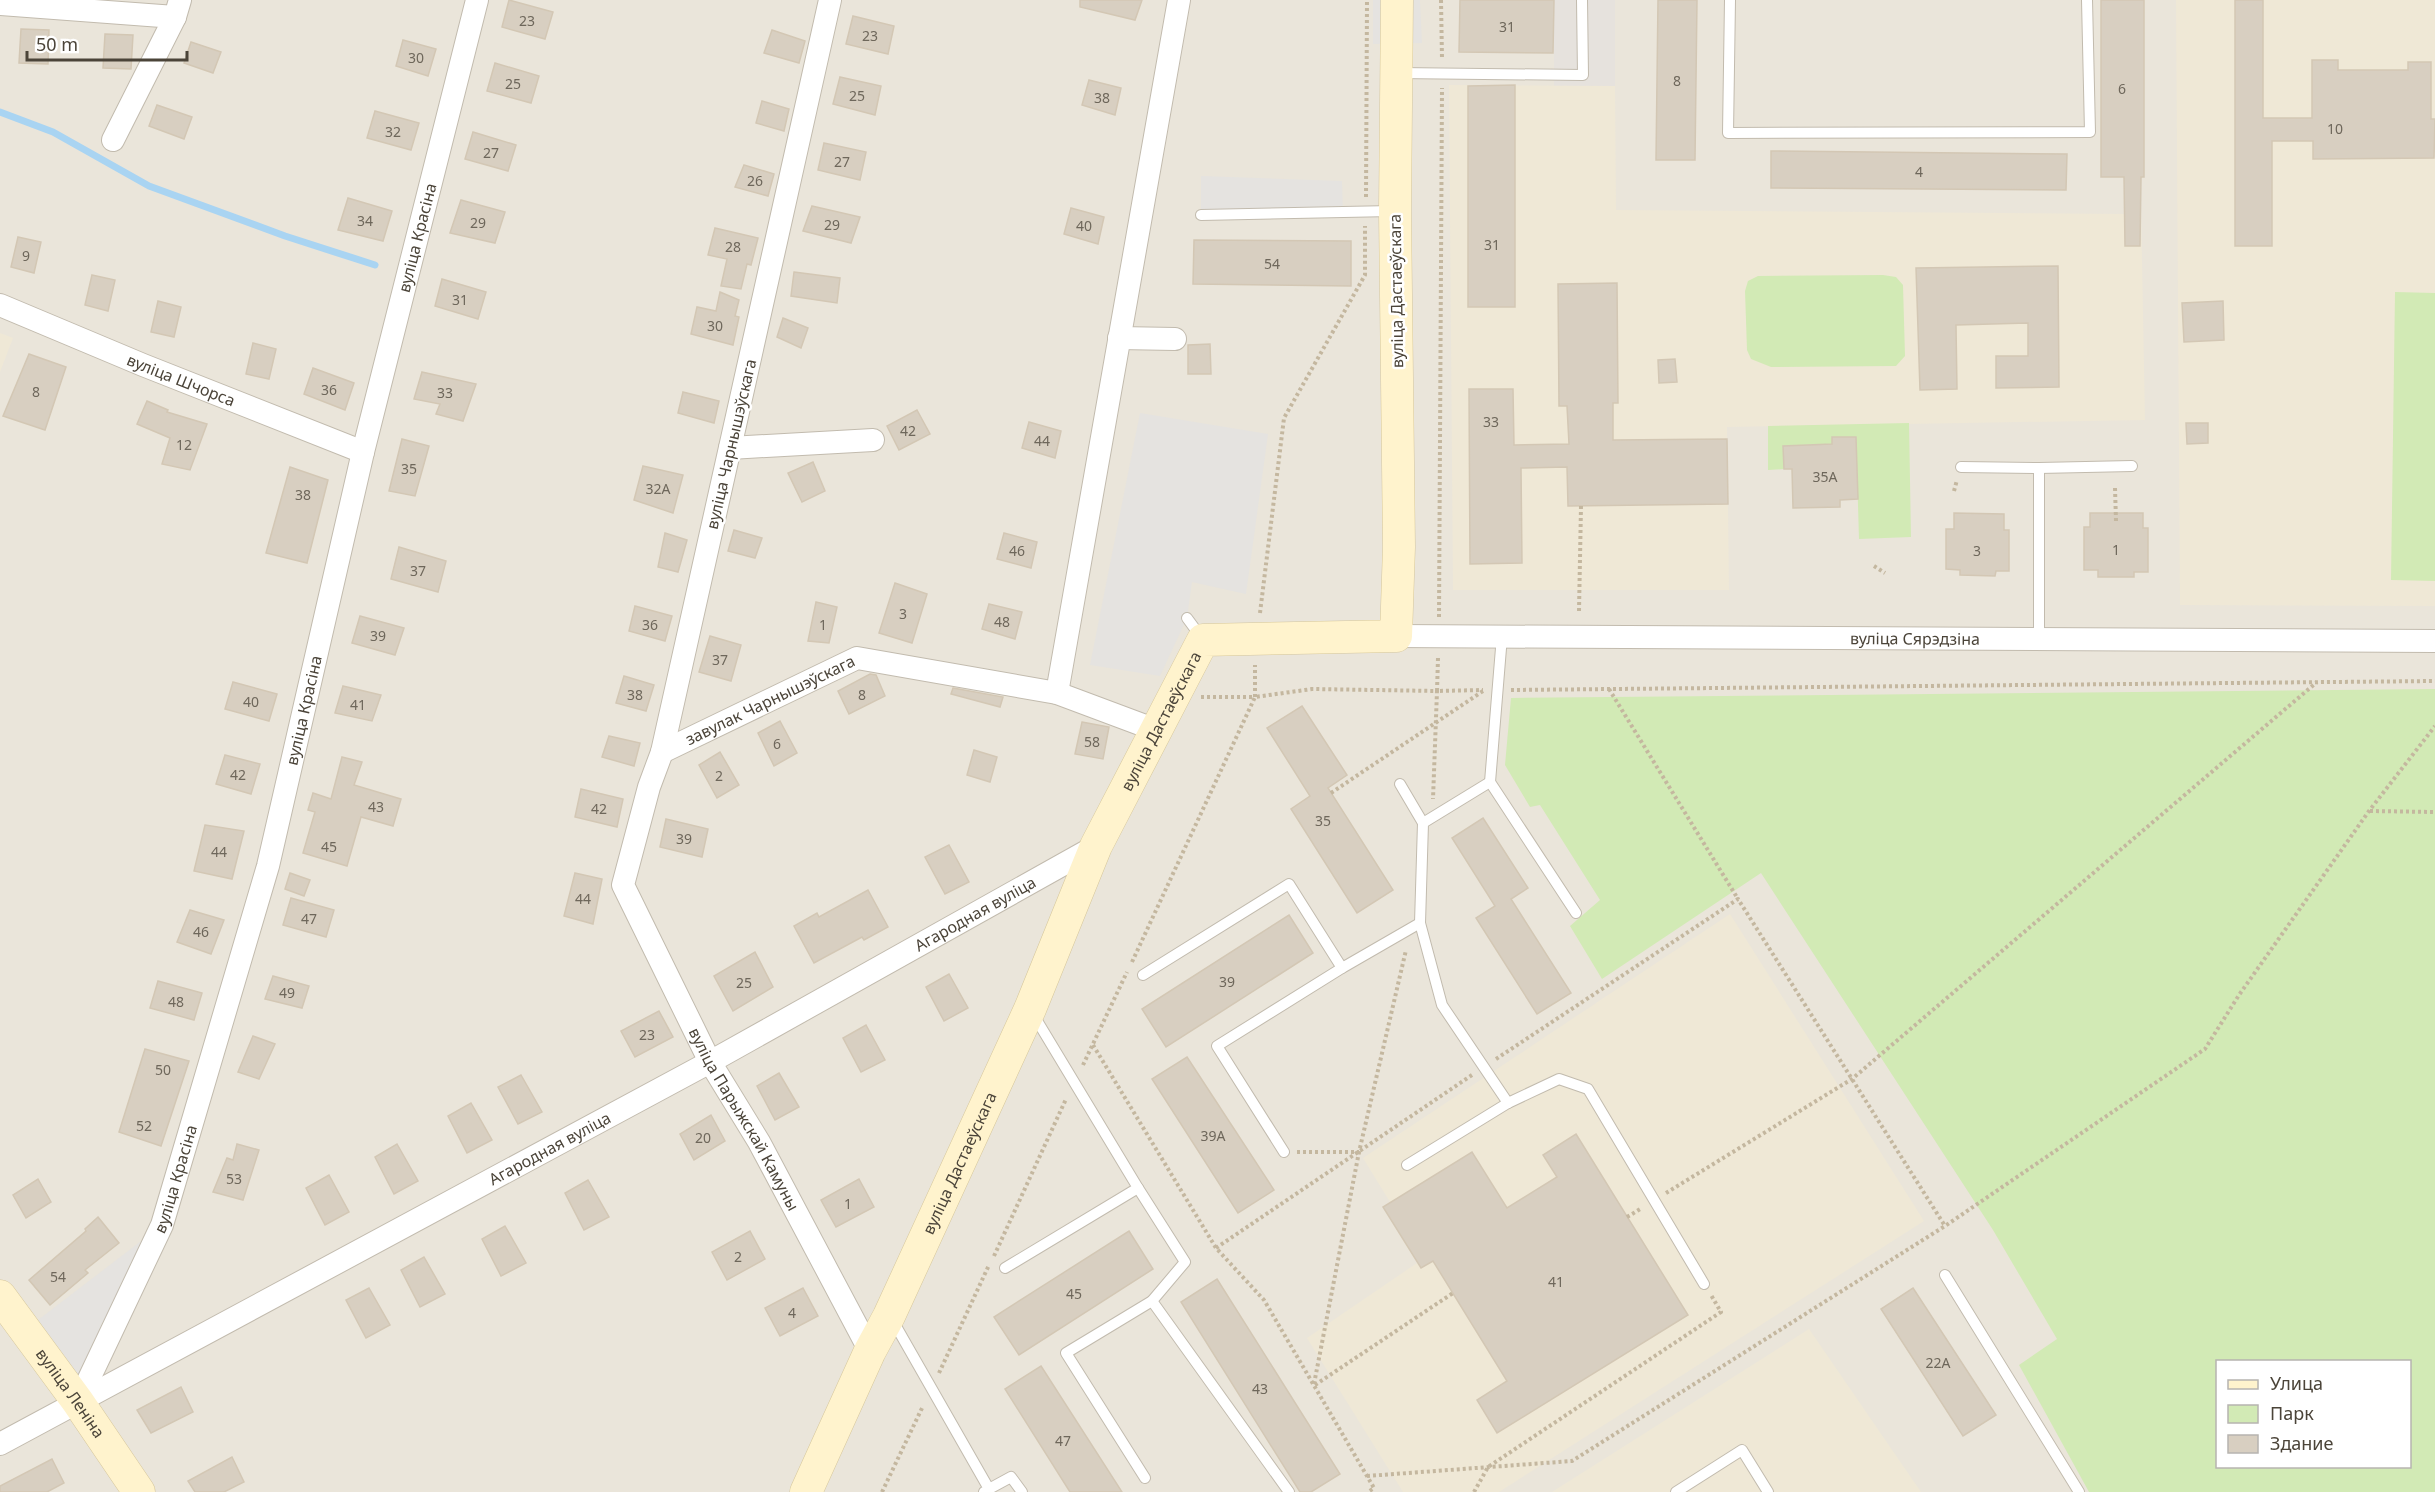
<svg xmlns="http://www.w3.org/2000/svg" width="2435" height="1492" font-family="'Noto Sans',sans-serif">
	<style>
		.residential { fill: #eae5da; fill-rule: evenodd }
		.industrial { fill: #e6e2dd }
		.education { fill: #efe8d6 }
		.green { fill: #d2eab5; fill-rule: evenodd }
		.parking { fill: #e5e3e0 }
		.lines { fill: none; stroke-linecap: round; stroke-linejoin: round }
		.stream { stroke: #a9d4f2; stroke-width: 7 }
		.building { fill: #d8cfc1; stroke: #d3c7b4; stroke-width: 1.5 }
		.lane-casing { stroke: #c2bbae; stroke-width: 12 }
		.street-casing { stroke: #c2bbae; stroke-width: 24 }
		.secondary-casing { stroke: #d6c79b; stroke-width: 33 }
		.path { stroke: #c4b79f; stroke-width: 4; stroke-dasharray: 3 3; stroke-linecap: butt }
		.lane { stroke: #fff; stroke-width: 10 }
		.street { stroke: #fff; stroke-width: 22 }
		.secondary { stroke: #fff3cd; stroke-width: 32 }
		.labels { text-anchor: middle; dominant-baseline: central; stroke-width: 5; stroke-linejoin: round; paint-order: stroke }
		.number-label { font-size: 14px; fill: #6e675b }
		.street-label { font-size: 16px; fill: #4b4439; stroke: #fff }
	</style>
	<rect width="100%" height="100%" fill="#f6f3ec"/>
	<path class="residential" d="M0 0H2435V1492H0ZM2218 1362H2410V1466H2218Z"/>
	<rect class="industrial" x="1554" y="0" width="61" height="86"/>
	<g class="education">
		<polygon points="2176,0 2435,0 2435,606 2180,605"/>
		<polygon points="1449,85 1615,86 1616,210 2124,214 2125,206 2141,207 2145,420 1727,427 1729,590 1453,590"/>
		<polygon points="0,333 13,338 0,372"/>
		<polygon points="1730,914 1924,1221 1499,1492 1403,1492 1307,1338 1417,1263 1383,1207 1390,1202 1363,1158"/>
		<polygon points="1809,1329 1921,1492 1552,1492"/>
	</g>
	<g class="green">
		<polygon points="1883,275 1896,277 1903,285 1905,356 1896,366 1771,367 1751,359 1747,350 1745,291 1748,281 1758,276"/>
		<polygon points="2395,292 2435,293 2435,581 2391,580"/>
		<polygon points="1909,423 1911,537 1859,539 1856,437 1832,437 1832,444 1783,446 1784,469 1768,470 1768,426"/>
		<path d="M2435 689V1492H2089L2019 1365 2057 1339 1993 1230 1761 873 1602 979 1570 926 1600 900 1540 805 1530 807 1505 765 1511 698ZM2218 1362H2410V1466H2218Z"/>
	</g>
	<g class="parking">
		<polygon points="1373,0 1420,0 1422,43 1373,44"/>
		<polygon points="1201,176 1342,181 1343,212 1201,215"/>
		<polygon points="1140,413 1268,434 1246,594 1192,582 1187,618 1160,676 1090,665"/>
		<polygon points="162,1225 78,1402 25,1330"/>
	</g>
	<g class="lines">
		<polyline class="stream" points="0,112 53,132 149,186 285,236 375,265"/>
	</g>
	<g class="building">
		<polygon points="509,0 553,12 545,39 502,27"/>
		<polygon points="1080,0 1142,0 1135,20 1080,7"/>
		<polygon points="1460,0 1554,0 1553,53 1459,52"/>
		<polygon points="1658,0 1697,0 1695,160 1656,160"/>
		<polygon points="2101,0 2144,0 2144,177 2141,177 2140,246 2125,246 2124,177 2101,177"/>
		<polygon points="2235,0 2263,0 2263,118 2312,118 2312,60 2338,60 2338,70 2408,70 2408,62 2431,62 2431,119 2435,119 2434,158 2313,159 2313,141 2272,141 2272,246 2235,246"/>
		<polygon points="853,16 894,26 888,54 846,44"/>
		<polygon points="21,29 49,30 48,64 19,63"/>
		<polygon points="772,30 805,41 799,63 764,53"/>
		<polygon points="105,34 133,35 131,69 103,68"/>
		<polygon points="403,40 436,49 428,76 396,66"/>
		<polygon points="191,42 221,52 213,73 184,63"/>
		<polygon points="495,63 539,76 531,103 487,91"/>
		<polygon points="840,77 881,86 875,115 833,104"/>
		<polygon points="1089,80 1121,88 1115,115 1082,105"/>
		<polygon points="1515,85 1515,307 1468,307 1468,86"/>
		<polygon points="762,101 789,109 784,131 756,123"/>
		<polygon points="157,105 192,117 184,139 149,126"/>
		<polygon points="375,111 419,123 411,150 367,138"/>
		<polygon points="473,132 516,145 508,171 465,159"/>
		<polygon points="824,143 866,152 860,180 818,170"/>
		<polygon points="1771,151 2067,154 2066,190 1771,188"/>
		<polygon points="744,165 774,174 768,196 735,187"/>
		<polygon points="348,198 392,211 383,241 338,230"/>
		<polygon points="461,200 505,212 495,243 450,233"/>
		<polygon points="812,206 860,217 851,243 803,231"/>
		<polygon points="1071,208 1104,217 1098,244 1064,234"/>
		<polygon points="715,228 758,238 751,265 747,264 741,289 721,286 727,259 708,255"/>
		<polygon points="18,237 41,242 34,273 11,267"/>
		<polygon points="1194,240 1351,241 1351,286 1193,284"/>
		<polygon points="2058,266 2059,387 1996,388 1996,356 2028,356 2028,323 1956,325 1957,389 1920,390 1916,268"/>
		<polygon points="794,272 840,278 837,303 791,296"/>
		<polygon points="92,275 115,280 108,311 85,305"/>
		<polygon points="442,279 486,292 478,319 435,306"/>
		<polygon points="1617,283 1618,403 1613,403 1613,440 1727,439 1728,504 1568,506 1567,467 1521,468 1522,563 1470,564 1469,389 1513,389 1514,445 1569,444 1567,406 1559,406 1558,284"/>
		<polygon points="720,292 739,300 735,316 739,317 733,345 691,334 697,307 716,311"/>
		<polygon points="158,301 181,307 174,337 151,332"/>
		<polygon points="2223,301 2224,340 2184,342 2182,303"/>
		<polygon points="783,318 808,328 801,348 777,337"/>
		<polygon points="253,343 276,349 269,379 246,374"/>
		<polygon points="1210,344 1211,374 1188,374 1188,345"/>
		<polygon points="29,354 66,367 45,430 3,416"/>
		<polygon points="1675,359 1677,382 1659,383 1658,360"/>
		<polygon points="313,368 354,383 345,410 304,394"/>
		<polygon points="422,372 476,384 463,421 436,414 440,404 414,399"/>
		<polygon points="683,392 719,401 714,423 678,413"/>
		<polygon points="147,401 168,410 167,412 207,424 190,470 162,464 170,438 137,424"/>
		<polygon points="917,410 930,434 899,450 887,426"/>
		<polygon points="1029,422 1061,431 1055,458 1022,448"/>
		<polygon points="2186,423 2208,423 2208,443 2187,444"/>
		<polygon points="1832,437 1856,437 1858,499 1840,500 1840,507 1793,508 1792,469 1784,469 1783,446 1832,444"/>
		<polygon points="402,439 429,446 415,496 389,491"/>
		<polygon points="813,462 825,491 802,502 788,473"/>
		<polygon points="643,466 683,475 673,513 634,500"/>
		<polygon points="290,467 328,480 307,563 266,553"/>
		<polygon points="1954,513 2004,514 2004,530 2009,530 2009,571 1996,571 1995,576 1960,575 1960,570 1946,569 1946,529 1954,529"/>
		<polygon points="2090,513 2143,513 2143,528 2148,528 2148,572 2134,572 2134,577 2098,577 2098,570 2084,570 2084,527 2090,527"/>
		<polygon points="734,530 762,538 755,558 728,551"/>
		<polygon points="665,533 687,540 678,572 658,567"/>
		<polygon points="1004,533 1037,542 1031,568 997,559"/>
		<polygon points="399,547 446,561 438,592 391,579"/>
		<polygon points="895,583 927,594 912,643 879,633"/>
		<polygon points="816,602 837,607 829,643 808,641"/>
		<polygon points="989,604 1022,612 1015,639 982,629"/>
		<polygon points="635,606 672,616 665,641 629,631"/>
		<polygon points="360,616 404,628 395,655 352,643"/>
		<polygon points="710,636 741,645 731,681 699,672"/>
		<polygon points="870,674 876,675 885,696 849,714 838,691"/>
		<polygon points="624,676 654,685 646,711 616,703"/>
		<polygon points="233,682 277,694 269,721 225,709"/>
		<polygon points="343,686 381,695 372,721 335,713"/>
		<polygon points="953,688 1003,697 1000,707 951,694"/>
		<polygon points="1302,706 1347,775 1328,788 1393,890 1357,913 1291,809 1310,796 1267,728"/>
		<polygon points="780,721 797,753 774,766 758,733"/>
		<polygon points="1082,722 1109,727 1103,759 1075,754"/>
		<polygon points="609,736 640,743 634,766 602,757"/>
		<polygon points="974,750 997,757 990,782 967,775"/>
		<polygon points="720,752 739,785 717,798 699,765"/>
		<polygon points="225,755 260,764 251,794 216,784"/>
		<polygon points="342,757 362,762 354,785 401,799 393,826 361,817 347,866 303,853 315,812 308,810 313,793 331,799"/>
		<polygon points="581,789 623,799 617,827 575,817"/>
		<polygon points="1483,818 1528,888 1511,899 1571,993 1537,1014 1476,918 1495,906 1452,838"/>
		<polygon points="666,819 708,829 702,857 660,847"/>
		<polygon points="205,825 244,831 232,879 194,871"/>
		<polygon points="949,845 969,882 945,894 925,857"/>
		<polygon points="290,873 310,880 304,896 285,889"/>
		<polygon points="575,873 602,879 593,924 564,916"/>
		<polygon points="868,890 888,927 864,940 862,937 814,963 794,926 817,913 819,917"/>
		<polygon points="291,898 334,910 326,937 283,925"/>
		<polygon points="190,910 224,920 211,954 177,942"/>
		<polygon points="1289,915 1313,953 1166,1047 1142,1009"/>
		<polygon points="755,952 773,987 733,1011 714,976"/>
		<polygon points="949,974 968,1008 944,1021 926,987"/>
		<polygon points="273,976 309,986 302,1008 265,999"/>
		<polygon points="158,981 202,993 194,1020 150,1008"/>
		<polygon points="659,1011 673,1037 635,1057 621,1031"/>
		<polygon points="866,1025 885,1060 861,1072 843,1038"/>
		<polygon points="253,1036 275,1044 259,1079 238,1072"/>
		<polygon points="145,1049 189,1061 161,1146 119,1132"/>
		<polygon points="1187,1057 1274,1190 1238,1213 1152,1079"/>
		<polygon points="779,1073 799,1107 775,1120 757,1086"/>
		<polygon points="521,1075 542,1112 518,1124 498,1087"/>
		<polygon points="471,1103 492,1140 467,1153 448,1116"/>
		<polygon points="711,1115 725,1141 694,1160 680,1134"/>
		<polygon points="1576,1134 1688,1315 1497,1433 1477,1400 1507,1381 1433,1261 1421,1268 1383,1207 1472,1152 1507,1208 1557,1177 1543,1155"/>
		<polygon points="237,1144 259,1150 243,1200 213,1192 227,1158 233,1160"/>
		<polygon points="397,1144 418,1181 394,1194 375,1157"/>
		<polygon points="329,1175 349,1212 325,1225 306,1188"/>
		<polygon points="38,1179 51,1202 26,1218 13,1195"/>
		<polygon points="859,1179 874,1207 836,1227 821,1200"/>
		<polygon points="588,1180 609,1217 584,1230 565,1193"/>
		<polygon points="98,1217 119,1243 85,1270 88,1273 50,1305 29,1280 86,1231 85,1229"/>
		<polygon points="505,1226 526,1263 501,1276 482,1239"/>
		<polygon points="750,1231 765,1259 727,1280 712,1252"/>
		<polygon points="1129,1231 1153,1269 1019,1355 994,1317"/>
		<polygon points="424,1257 445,1294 420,1307 401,1270"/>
		<polygon points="1217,1279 1340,1474 1311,1492 1300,1492 1181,1302"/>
		<polygon points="369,1288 390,1325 366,1338 346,1300"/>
		<polygon points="803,1288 818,1316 780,1336 765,1308"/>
		<polygon points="1913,1288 1996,1415 1963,1436 1881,1309"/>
		<polygon points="1041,1366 1122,1492 1070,1492 1005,1389"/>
		<polygon points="181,1387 193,1412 151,1433 137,1410"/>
		<polygon points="232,1457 244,1482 224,1492 195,1492 188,1481"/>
		<polygon points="52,1459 64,1483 47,1492 0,1492 0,1486"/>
	</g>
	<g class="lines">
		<g class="lane-casing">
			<g id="lane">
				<polyline points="1730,0 1728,133 2090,132 2087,0"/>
				<polyline points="1398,73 1583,75 1582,0"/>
				<polyline points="1201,215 1392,211"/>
				<polyline points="1961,467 2039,468 2039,639"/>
				<polyline points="2039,468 2132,466"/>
				<polyline points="1187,618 1201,637"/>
				<polyline points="1502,636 1490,782 1576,913"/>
				<polyline points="1490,782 1423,823 1420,923 1442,1005 1508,1103"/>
				<polyline points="1400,784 1423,823"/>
				<polyline points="1143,975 1289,884 1342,968"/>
				<polyline points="1284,1152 1217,1046 1342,968 1420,923"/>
				<polyline points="1407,1165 1508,1103 1559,1079 1588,1089 1704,1284"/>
				<polyline points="1138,1188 1185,1262 1152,1301 1066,1353 1145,1478"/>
				<polyline points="1005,1268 1138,1188 1033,1014"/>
				<polyline points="1945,1275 2079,1492"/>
				<polyline points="1152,1301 1289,1492"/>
				<polyline points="893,1321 989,1489 984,1492"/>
				<polyline points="989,1489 1011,1477 1022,1492"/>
				<polyline points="1676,1492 1742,1450 1768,1492"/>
			</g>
		</g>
		<g class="street-casing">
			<g id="street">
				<path id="s1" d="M830 0 662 752 649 787 623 885 710 1062 759 1142 870 1351"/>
				<polyline points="0,4 175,17"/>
				<polyline points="113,140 175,17 180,0"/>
				<path id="s2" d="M0 305 143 365 363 452"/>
				<polyline points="1119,338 1175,339"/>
				<polyline points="730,448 873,440"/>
				<path id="s3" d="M1396 636 2435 641"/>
				<polyline points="1057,693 1179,0"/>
				<path id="s4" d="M662 752 857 658 1057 693 1156 730"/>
				<path id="s5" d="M78 1402 162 1225 268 866 363 452 477 0"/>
				<path id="s6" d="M0 1444 710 1062 1096 846"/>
			</g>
		</g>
		<g class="secondary-casing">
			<g id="secondary">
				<path id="s7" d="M0 1296 78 1402 139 1492"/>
				<path id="s8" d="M806 1492 870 1351 889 1316 1030 1009 1096 846 1203 640 1396 636 1399 547 1395 211 1397 0"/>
			</g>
		</g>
		<g class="path">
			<polyline points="1441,0 1442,59"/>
			<polyline points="1366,197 1367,0"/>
			<polyline points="2115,488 2116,521"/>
			<polyline points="1954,491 1957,480"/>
			<polyline points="1874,566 1885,573"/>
			<polyline points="1579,611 1581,506"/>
			<polyline points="1260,613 1284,418 1365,275 1365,226"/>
			<polyline points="1439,617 1442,88"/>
			<polyline points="1438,658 1437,691 1483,690"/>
			<polyline points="1609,689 1738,899"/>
			<polyline points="1511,690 2435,681"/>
			<polyline points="1201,697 1255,697 1255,665"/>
			<polyline points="1331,793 1483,691"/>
			<polyline points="2370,811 2435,812"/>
			<polyline points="1132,962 1255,697 1312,689 1437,691 1433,799"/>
			<polyline points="1093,1045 1216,1248 1264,1300 1374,1488 1368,1492"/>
			<polyline points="1496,1059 1738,899 1945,1226"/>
			<polyline points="1083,1065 1127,972"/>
			<polyline points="1297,1152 1359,1152 1406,950"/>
			<polyline points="1666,1193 1852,1079 2317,682"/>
			<polyline points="1627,1217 1642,1208"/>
			<polyline points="1216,1248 1472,1075"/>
			<polyline points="994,1256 1066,1099"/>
			<polyline points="939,1373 989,1265"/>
			<polyline points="1314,1384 1359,1152"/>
			<polyline points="1315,1385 1453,1293"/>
			<polyline points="1367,1476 1572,1461 1945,1226 2205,1049 2239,995 2369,811 2435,726"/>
			<polyline points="882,1492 923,1406"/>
			<polyline points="1474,1492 1488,1467 1721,1312 1711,1295"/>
		</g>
		<use href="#lane" class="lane"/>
		<use href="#street" class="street"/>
		<use href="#secondary" class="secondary"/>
	</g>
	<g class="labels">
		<g class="number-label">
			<text x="527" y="20">23</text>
			<text x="1507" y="26">31</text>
			<text x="870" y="35">23</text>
			<text x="416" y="57">30</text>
			<text x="1677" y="80">8</text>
			<text x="513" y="83">25</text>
			<text x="2122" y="88">6</text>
			<text x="857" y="95">25</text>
			<text x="1102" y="97">38</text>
			<text x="2335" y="128">10</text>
			<text x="393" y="131">32</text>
			<text x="491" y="152">27</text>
			<text x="842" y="161">27</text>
			<text x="1919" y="171">4</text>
			<text x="755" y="180">26</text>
			<text x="365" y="220">34</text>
			<text x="478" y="222">29</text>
			<text x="832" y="224">29</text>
			<text x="1084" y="225">40</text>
			<text x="1492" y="244">31</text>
			<text x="733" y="246">28</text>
			<text x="26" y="255">9</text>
			<text x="1272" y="263">54</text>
			<text x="460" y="299">31</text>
			<text x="715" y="325">30</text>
			<text x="329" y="389">36</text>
			<text x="36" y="391">8</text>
			<text x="445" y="392">33</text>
			<text x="1491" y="421">33</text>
			<text x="908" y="430">42</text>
			<text x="1042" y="440">44</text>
			<text x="184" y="444">12</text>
			<text x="409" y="468">35</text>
			<text x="1825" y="476">35А</text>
			<text x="658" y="488">32А</text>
			<text x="303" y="494">38</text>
			<text x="2116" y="549">1</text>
			<text x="1017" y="550">46</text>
			<text x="1977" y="550">3</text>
			<text x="418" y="570">37</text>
			<text x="903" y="613">3</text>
			<text x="1002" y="621">48</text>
			<text x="650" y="624">36</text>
			<text x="823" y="624">1</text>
			<text x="378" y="635">39</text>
			<text x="720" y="659">37</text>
			<text x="635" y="694">38</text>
			<text x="862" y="694">8</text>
			<text x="251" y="701">40</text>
			<text x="358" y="704">41</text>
			<text x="1092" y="741">58</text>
			<text x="777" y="743">6</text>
			<text x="238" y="774">42</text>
			<text x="719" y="775">2</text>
			<text x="376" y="806">43</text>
			<text x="599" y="808">42</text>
			<text x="1323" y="820">35</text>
			<text x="684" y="838">39</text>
			<text x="329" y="846">45</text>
			<text x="219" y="851">44</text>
			<text x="583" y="898">44</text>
			<text x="309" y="918">47</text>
			<text x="201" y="931">46</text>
			<text x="1227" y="981">39</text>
			<text x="744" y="982">25</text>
			<text x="287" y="992">49</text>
			<text x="176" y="1001">48</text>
			<text x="647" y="1034">23</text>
			<text x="163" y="1069">50</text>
			<text x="144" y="1125">52</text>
			<text x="1213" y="1135">39А</text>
			<text x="703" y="1137">20</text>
			<text x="234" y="1178">53</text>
			<text x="848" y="1203">1</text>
			<text x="738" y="1256">2</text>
			<text x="58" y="1276">54</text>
			<text x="1556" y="1281">41</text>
			<text x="1074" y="1293">45</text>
			<text x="792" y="1312">4</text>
			<text x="1938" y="1362">22А</text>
			<text x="1260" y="1388">43</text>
			<text x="1063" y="1440">47</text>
		</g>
		<g class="street-label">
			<text stroke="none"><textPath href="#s5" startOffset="1216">вуліца Красіна</textPath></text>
			<text transform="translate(1396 291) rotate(-91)">вуліца Дастаеўскага</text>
			<text stroke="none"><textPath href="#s2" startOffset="196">вуліца Шчорса</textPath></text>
			<text transform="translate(731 444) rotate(-77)">вуліца Чарнышэўскага</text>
			<text stroke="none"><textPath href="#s3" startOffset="519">вуліца Сярэдзіна</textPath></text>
			<text stroke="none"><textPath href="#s4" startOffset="120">завулак Чарнышэўскага</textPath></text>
			<text stroke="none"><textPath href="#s5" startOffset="730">вуліца Красіна</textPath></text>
			<text stroke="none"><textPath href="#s8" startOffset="849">вуліца Дастаеўскага</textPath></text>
			<text stroke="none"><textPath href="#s6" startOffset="1110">Агародная вуліца</textPath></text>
			<text stroke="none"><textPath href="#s1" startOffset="1173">вуліца Парыжскай Камуны</textPath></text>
			<text stroke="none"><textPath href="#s6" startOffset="624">Агародная вуліца</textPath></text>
			<text stroke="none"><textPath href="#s8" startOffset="363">вуліца Дастаеўскага</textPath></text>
			<text stroke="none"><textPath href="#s5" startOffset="244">вуліца Красіна</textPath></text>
			<text stroke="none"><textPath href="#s7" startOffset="120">вуліца Леніна</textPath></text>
		</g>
	</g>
	<rect x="2216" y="1360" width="195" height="108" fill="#ffffff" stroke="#b7b4b0" stroke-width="1.5"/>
	<rect x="2228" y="1380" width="30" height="9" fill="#fff3cd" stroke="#b7b4b0" stroke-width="1.5"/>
	<text x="2270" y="1390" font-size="18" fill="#4b4439">Улица</text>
	<rect x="2228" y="1405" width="30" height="18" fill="#d2eab5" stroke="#b7b4b0" stroke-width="1.5"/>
	<text x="2270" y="1420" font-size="18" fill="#4b4439">Парк</text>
	<rect x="2228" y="1435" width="30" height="18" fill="#d8cfc1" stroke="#b7b4b0" stroke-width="1.5"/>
	<text x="2270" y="1450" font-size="18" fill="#4b4439">Здание</text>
	<path d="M27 51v9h160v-9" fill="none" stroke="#4b4439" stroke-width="3"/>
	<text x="36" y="51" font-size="18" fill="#4b4439" stroke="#ffffff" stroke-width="4.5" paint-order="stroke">50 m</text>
</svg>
